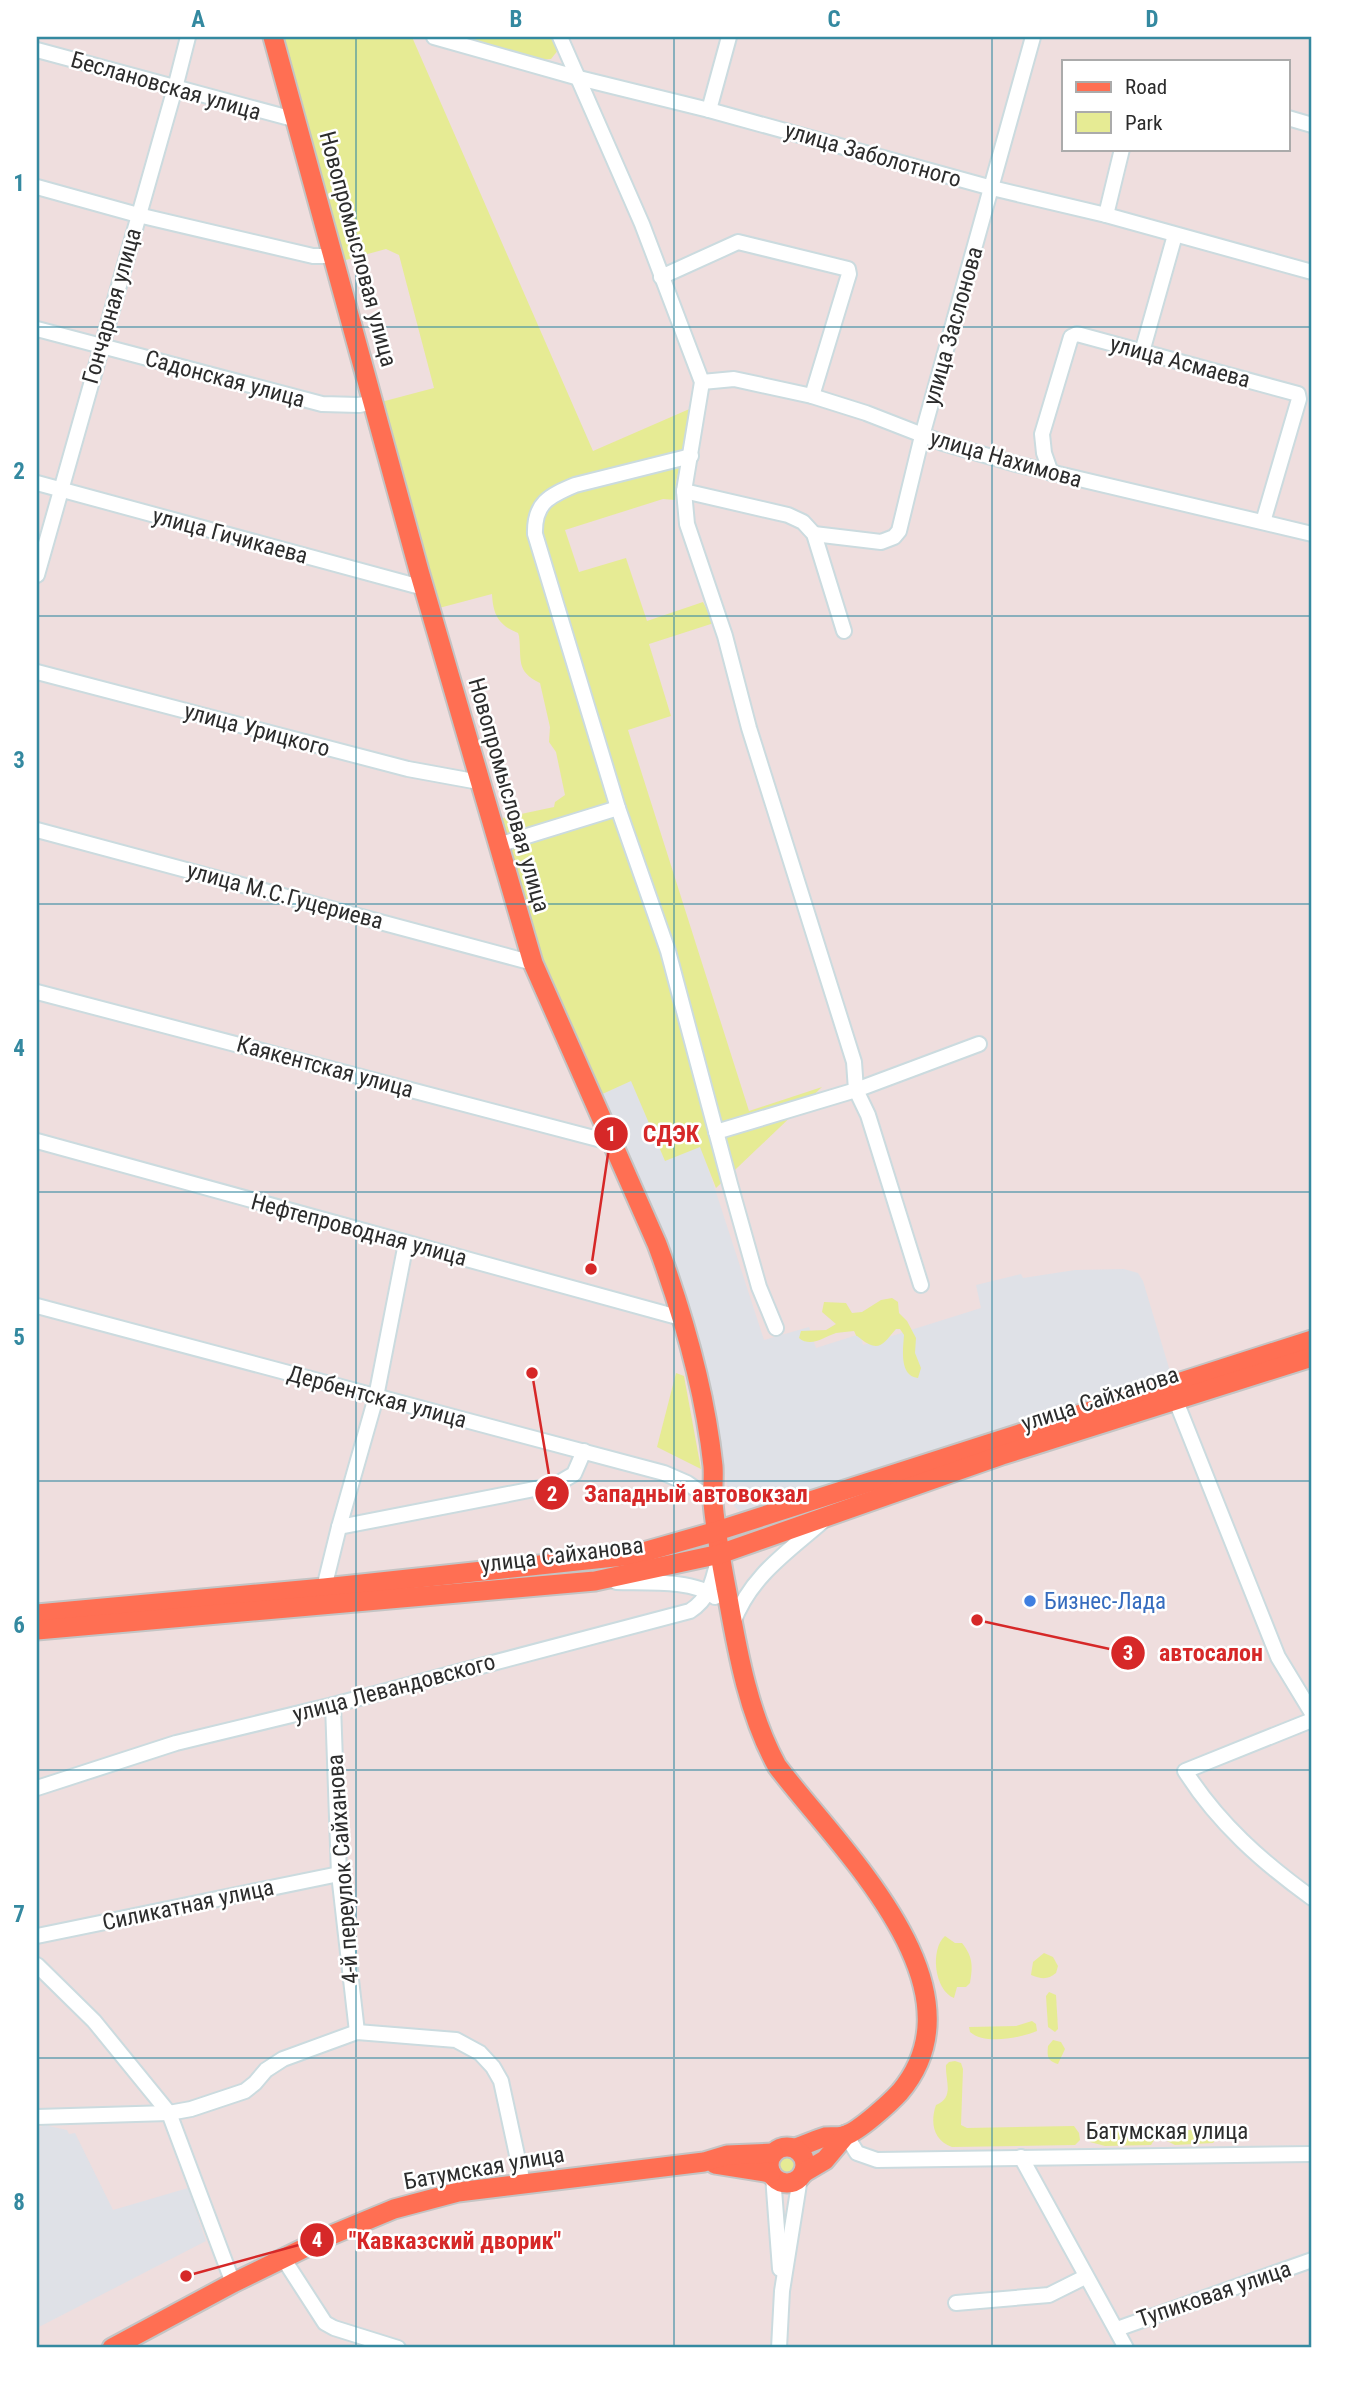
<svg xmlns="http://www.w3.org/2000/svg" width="1349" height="2385" font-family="'Roboto Condensed',sans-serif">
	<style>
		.industrial { fill: #dfe1e7 }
		.green { fill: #e6eb94 }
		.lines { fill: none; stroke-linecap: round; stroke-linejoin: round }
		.minor-casing { stroke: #cbdbdf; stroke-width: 18 }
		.major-casing { stroke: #c4c4c4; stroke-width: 23 }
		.minor { stroke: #fff; stroke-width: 14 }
		.major { stroke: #ff6f53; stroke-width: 19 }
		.grid { fill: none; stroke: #3489a0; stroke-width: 2; stroke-opacity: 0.55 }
		.shop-dot { fill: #3f7fe0; stroke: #fff; stroke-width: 2.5 }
		.labels { text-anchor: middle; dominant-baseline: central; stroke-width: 5; stroke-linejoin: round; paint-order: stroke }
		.street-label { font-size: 23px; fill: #2c2c2c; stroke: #fff }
		.shop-label { font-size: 23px; fill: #366cbe; stroke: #fff; text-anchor: start }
		.leader { fill: none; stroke: #d62828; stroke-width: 2.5 }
		.callout-dot { fill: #d62828; stroke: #fff; stroke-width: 2.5 }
		.mark-label { font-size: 21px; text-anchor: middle; font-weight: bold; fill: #fff }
		.callout-label { font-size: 24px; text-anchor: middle; font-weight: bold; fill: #d62828; stroke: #fff; stroke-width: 5; stroke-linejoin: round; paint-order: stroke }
		.neatline { fill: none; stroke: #3489a0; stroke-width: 2.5 }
		.grid-label { font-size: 23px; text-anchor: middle; font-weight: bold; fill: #3489a0 }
	</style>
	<rect width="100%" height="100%" fill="#efdede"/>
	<g class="industrial">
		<polygon points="631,1080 701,1146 764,1340 809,1327 816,1348 860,1334 863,1345 981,1308 976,1285 1021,1274 1023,1278 1075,1270 1124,1269 1138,1273 1143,1281 1172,1378 744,1514 740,1512 734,1506 729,1493 698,1331 660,1236 598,1096"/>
		<polygon points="44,2125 67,2130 69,2134 75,2133 113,2210 188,2188 206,2241 37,2328 37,2129"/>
	</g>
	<g class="green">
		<path d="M280 37H412L593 451 694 407 676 482 675 500 663 499 565 530 579 572 626 558 647 621 703 602 714 623 649 644 671 716 628 730 749 1111 822 1087 716 1188 700 1147 665 1161 631 1081 598 1096 539 958 498 819 554 807 555 802 565 795 556 752 549 742 550 727 540 683C515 671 522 659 519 636L518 633C498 625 493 614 492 594L439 608 381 402 434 388 399 255 386 249 342 261Z"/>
		<polygon points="453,37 556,37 559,49 551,59 537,60"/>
		<path d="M892 1298 898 1302 899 1313 907 1321 916 1338 915 1353 921 1368 918 1378C899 1376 903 1349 904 1335L900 1329H896C883 1344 879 1353 861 1339 854 1333 858 1339 854 1331 848 1332 841 1332 836 1333 824 1337 811 1348 799 1338L801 1331 826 1330 836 1324 822 1312 824 1302 846 1303 852 1313 862 1312 881 1300Z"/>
		<polygon points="676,1373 684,1376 701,1469 657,1447"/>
		<path d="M945 1936 955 1943H962C973 1957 973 1966 970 1983L966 1987H957L954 1998C934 1990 930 1949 945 1936Z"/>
		<path d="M1044 1953 1053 1957 1058 1966 1056 1973C1048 1980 1041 1979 1031 1975L1033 1962Z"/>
		<polygon points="1049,1992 1056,1995 1058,2029 1055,2032 1048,2027 1046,1996"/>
		<path d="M1032 2021 1036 2024 1037 2031C1020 2038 985 2045 970 2032L969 2027 1016 2026Z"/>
		<path d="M1053 2040 1061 2042 1065 2049 1058 2064C1047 2061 1047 2056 1048 2046Z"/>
		<path d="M955 2061 961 2063 963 2069 961 2125 967 2128 1074 2126 1079 2133 1080 2140 1075 2145 952 2147C933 2140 930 2122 936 2105 955 2097 945 2081 946 2065L949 2062Z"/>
		<polygon points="1143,2126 1151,2130 1156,2137 1151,2145 1105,2146 1090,2142 1087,2135 1090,2130"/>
		<polygon points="1214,2129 1218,2132 1218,2137 1213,2143 1175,2145 1167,2141 1166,2136 1168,2131"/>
		<circle cx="788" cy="2164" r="12"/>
	</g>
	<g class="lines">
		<g class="minor-casing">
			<g id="minor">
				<polyline points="434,37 579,78 709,110 992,188 1106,215 1312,272"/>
				<polyline points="560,37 642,224 702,382 684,491 687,524 725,636 749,728 854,1062 856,1090 716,1132"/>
				<polyline points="37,50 297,120"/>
				<polyline points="709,110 729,37"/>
				<polyline points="1288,118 1312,125"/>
				<polyline points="37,187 138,215 313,256 334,256"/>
				<polyline points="1106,215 1122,149"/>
				<polyline points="661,277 738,242 848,269 849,274 812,396"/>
				<polyline points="37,329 322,404 359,405 375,402"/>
				<polyline points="1142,352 1175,235"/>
				<polyline points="702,382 734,379 812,396 866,413 943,443 1016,464 1312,534"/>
				<path d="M691 456 575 485C549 496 534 503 535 534L618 808 668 951 730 1184 759 1287 776 1328"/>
				<polyline points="1051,473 1044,453 1042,434 1071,337 1077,334 1298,394 1299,399 1263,522"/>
				<polyline points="37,483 424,588"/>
				<polyline points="684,491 788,515 803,522 814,534 844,631"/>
				<polyline points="814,534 881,542 894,537 899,531 922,436 1033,37"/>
				<polyline points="37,575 175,88 188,37"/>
				<polyline points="37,672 408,769 479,782"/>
				<polyline points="37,830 533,963"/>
				<polyline points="498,845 618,808"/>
				<polyline points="37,992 613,1143"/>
				<polyline points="37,1141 681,1318"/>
				<polyline points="921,1285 868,1115 856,1090 979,1044"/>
				<polyline points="37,1306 664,1473 687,1483 713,1501"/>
				<polyline points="1172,1391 1278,1657 1312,1713"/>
				<polyline points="339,1527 555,1485 574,1474 584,1451"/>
				<path d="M616 1582C644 1583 693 1579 715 1597"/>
				<polyline points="325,1596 324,1588 339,1527 376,1397 406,1243"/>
				<path d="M733 1623C750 1577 786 1553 822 1522"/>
				<polyline points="333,1705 339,1874 357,2032"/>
				<path d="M1312 1720 1185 1771C1218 1823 1262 1862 1312 1898"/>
				<path d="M37 1788 176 1743 333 1705 690 1611C709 1599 713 1581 718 1560"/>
				<polyline points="37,1936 339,1874"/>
				<polyline points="37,1965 94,2021 169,2113 233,2283"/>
				<polyline points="37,2117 169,2113 191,2109 245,2091 255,2083 266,2070 283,2059 357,2032 456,2040 480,2053 493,2067 501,2081 523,2183"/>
				<polyline points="846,2135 857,2153 877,2160 1312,2154"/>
				<polyline points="1021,2157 1126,2348"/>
				<polyline points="773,2176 780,2269"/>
				<polyline points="283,2258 325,2323 334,2328 398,2348"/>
				<polyline points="956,2303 1049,2295 1085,2277"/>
				<polyline points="1117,2329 1312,2260"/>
				<polyline points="779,2348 782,2291 800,2178"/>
			</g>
		</g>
		<g class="major-casing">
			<g id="major">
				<path d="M273 37 419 571 533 963 657 1244C683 1314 705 1391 713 1466 714 1478 712 1491 713 1503 716 1535 722 1567 728 1598 738 1655 749 1715 777 1766 837 1846 989 1986 900 2092 890 2103 859 2131 846 2135 840 2138 832 2136 825 2137 815 2140 805 2145 795 2148"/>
				<polyline points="37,1614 324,1588 633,1555 717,1531 1312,1340"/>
				<polyline points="37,1630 595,1581 720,1554 1002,1455 1312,1357"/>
				<circle cx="787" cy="2165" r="18"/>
				<polyline points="715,2164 771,2173"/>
				<polyline points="803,2173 825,2160 846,2135"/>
				<polyline points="112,2348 233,2283 329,2236 394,2209 458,2192 704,2162 727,2155 773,2153"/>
			</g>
		</g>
		<use href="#minor" class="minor"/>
		<use href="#major" class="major"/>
	</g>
	<path class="grid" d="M356 37V2348M674 37V2348M992 37V2348M37 327H1312M37 616H1312M37 904H1312M37 1192H1312M37 1481H1312M37 1770H1312M37 2058H1312"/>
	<circle class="shop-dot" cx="1030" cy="1601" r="7"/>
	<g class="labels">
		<g class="street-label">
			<text transform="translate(166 86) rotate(16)">Беслановская улица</text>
			<text transform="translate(873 155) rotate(16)">улица Заболотного</text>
			<text transform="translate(358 249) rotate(75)">Новопромысловая улица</text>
			<text transform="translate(112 306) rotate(-74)">Гончарная улица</text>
			<text transform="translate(953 326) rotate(-74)">улица Заслонова</text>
			<text transform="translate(1180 362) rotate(15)">улица Асмаева</text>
			<text transform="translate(225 379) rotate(15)">Садонская улица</text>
			<text transform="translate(1006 459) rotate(16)">улица Нахимова</text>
			<text transform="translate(230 536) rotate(15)">улица Гичикаева</text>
			<text transform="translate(257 730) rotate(15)">улица Урицкого</text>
			<text transform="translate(509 795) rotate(74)">Новопромысловая улица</text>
			<text transform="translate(285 896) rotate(15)">улица М.С.Гуцериева</text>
			<text transform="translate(325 1067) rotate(15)">Каякентская улица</text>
			<text transform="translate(359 1230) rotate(15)">Нефтепроводная улица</text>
			<text transform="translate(377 1397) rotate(15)">Дербентская улица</text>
			<text transform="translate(1100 1399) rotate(-18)">улица Сайханова</text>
			<text transform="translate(562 1555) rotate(-7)">улица Сайханова</text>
			<text transform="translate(394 1688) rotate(-15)">улица Левандовского</text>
			<text transform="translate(343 1869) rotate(-94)">4-й переулок Сайханова</text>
			<text transform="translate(188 1905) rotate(-12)">Силикатная улица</text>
			<text x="1167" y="2131">Батумская улица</text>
			<text transform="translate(484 2168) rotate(-10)">Батумская улица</text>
			<text transform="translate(1214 2294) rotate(-19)">Тупиковая улица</text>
		</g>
		<g class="shop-label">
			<text x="1044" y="1601">Бизнес-Лада</text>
		</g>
	</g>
	<path class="leader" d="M591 1269L611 1134M532 1373L552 1493M977 1620L1128 1653M186 2276L317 2240"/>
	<g class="callout-dot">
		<circle cx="591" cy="1269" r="7"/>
		<circle cx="532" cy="1373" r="7"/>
		<circle cx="977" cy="1620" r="7"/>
		<circle cx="186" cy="2276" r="7"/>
		<circle cx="611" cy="1134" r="18"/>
		<circle cx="552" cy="1493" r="18"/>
		<circle cx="1128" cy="1653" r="18"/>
		<circle cx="317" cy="2240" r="18"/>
	</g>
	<g class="mark-label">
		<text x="611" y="1141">1</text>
		<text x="552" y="1501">2</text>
		<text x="1128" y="1660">3</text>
		<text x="317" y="2247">4</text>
	</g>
	<g class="callout-label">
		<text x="671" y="1142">СДЭК</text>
		<text x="696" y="1502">Западный автовокзал</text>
		<text x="1211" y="1661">автосалон</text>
		<text x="455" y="2249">"Кавказский дворик"</text>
	</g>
	<rect width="1349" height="2385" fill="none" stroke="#ffffff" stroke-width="77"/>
	<rect x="1062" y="60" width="228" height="91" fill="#ffffff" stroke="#ababab" stroke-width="2"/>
	<rect x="1076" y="82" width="35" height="10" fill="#ff6f53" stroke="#ababab" stroke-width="2"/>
	<text x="1125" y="94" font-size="21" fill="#2c2c2c">Road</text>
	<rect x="1076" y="112" width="35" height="21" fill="#e6eb94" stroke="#ababab" stroke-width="2"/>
	<text x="1125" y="130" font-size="21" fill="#2c2c2c">Park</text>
	<rect x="38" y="38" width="1272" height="2308" class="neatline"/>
	<g class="grid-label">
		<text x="198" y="27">A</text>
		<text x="516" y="27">B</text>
		<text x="834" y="27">C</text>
		<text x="1152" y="27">D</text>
		<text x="19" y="191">1</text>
		<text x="19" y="479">2</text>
		<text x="19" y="768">3</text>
		<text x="19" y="1056">4</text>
		<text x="19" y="1345">5</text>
		<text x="19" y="1633">6</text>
		<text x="19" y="1922">7</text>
		<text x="19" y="2210">8</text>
	</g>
</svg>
